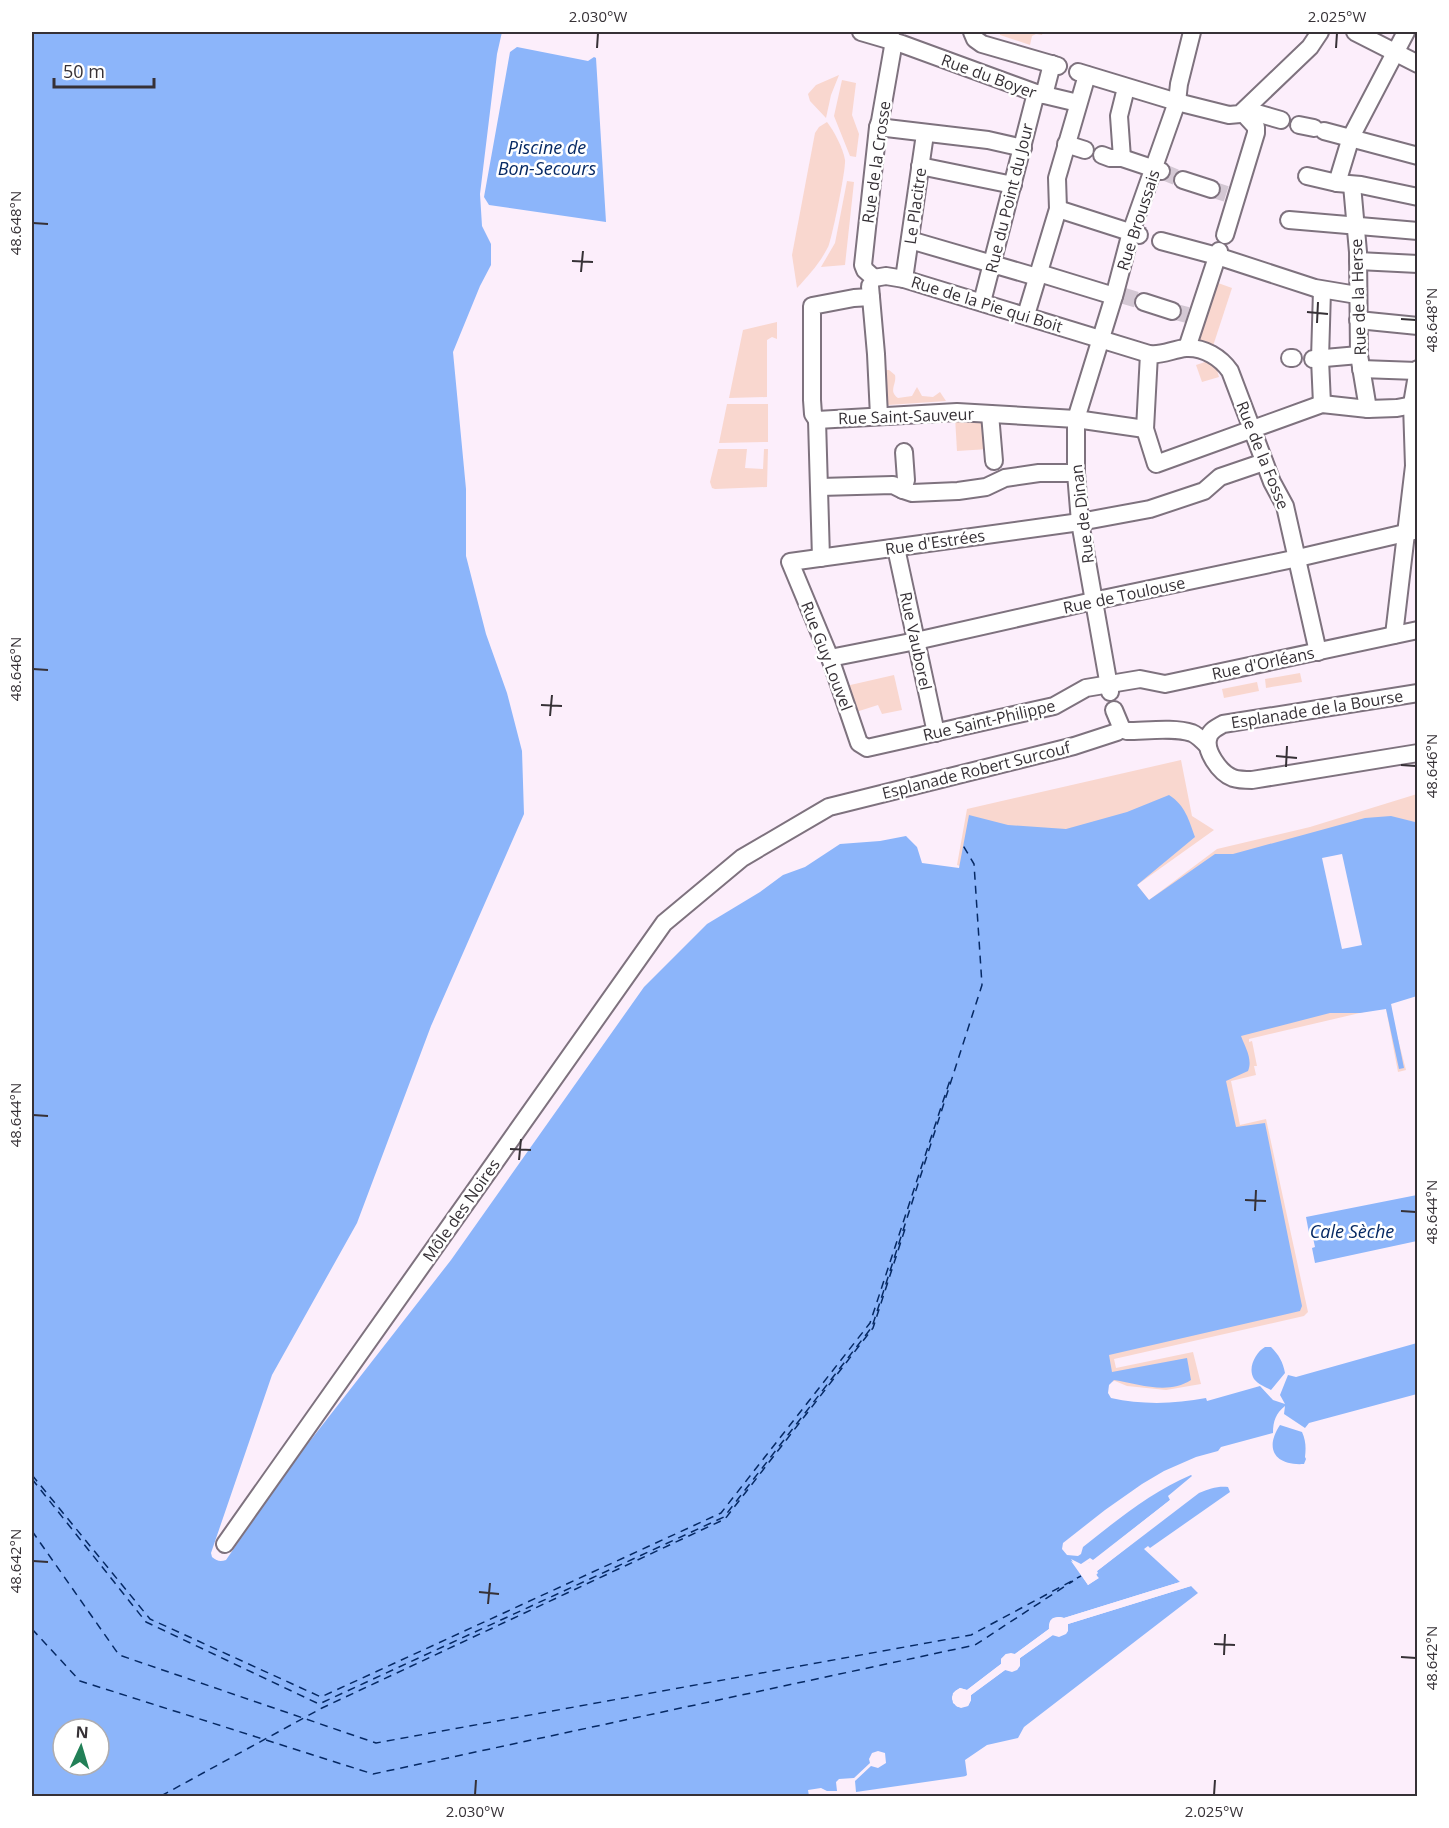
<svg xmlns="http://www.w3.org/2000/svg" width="1449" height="1828" font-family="'Open Sans',sans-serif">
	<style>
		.green { fill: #f9d7cf }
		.water { fill: #8cb5fa; fill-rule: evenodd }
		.pier { fill: #fceefb }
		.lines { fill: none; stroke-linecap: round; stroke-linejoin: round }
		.ferry { stroke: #062964; stroke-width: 1.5; stroke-dasharray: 8 6; stroke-linecap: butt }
		.minor-tunnel { stroke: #d4c8d4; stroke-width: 16; stroke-dasharray: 16 8; stroke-linecap: butt }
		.minor-casing { stroke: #7e727e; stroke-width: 20 }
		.minor { stroke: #fff; stroke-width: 16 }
		.ticks { fill: none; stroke: #363136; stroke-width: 2 }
		.labels { text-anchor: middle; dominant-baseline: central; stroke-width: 5; stroke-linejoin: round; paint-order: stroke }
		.street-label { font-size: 16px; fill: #363136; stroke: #fff }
		.water-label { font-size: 18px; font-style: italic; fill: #062964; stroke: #fff }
		.neatline { fill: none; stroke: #363136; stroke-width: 2 }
		.ticks-label { font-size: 15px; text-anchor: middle; fill: #363136 }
	</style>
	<rect width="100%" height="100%" fill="#fceefb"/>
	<g class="green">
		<polygon points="1000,32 1043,32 1042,35 1036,34 1032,36 1030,45 1000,35"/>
		<polygon points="839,75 831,95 826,118 810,101 808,94 816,85"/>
		<polygon points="842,80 856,83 852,115 859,134 856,157 850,156 834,116"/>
		<path d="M827 122C834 131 843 148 845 160 846 169 832 238 828 247 820 263 809 275 797 288L792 255 815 133 819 127Z"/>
		<polygon points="847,181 854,182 845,265 821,267 835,243"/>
		<polygon points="1218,283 1232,288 1213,346 1198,341"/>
		<polygon points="777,322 777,339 772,337 767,340 767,397 729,398 743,330"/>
		<polygon points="1214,359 1219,377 1202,382 1196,365"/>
		<path d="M885 370H889L895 375C897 384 888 391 898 398L912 396 917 387 922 396 933 397 940 392 946 401 888 405Z"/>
		<polygon points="727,404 768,404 768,442 719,443"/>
		<polygon points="955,417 987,419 989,449 957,451"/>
		<polygon points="718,449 747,449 745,468 763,469 764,449 768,449 767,487 715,489 712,488 710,482"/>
		<polygon points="1300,673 1302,682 1266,688 1265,679"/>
		<polygon points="894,675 902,710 882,714 878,705 856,712 846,686"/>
		<polygon points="1257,682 1259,691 1224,698 1222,689"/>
		<polygon points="1181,760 1192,816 1214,830 1137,885 1149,900 1217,849 1310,827 1417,794 1417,993 1391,1002 1392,1016 1406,1070 1398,1072 1386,1009 1381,1008 1249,1039 1249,1042 1252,1041 1257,1066 1254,1066 1256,1075 1231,1081 1240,1125 1266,1119 1308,1312 1304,1316 1114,1359 1116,1368 1193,1352 1201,1384 1166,1390 1127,1386 1115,1381 1097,1384 1143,907 982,874 957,865 967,809"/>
	</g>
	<g class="water">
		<path d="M32 32H502L497 54 480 194 482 226 491 244V265L480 286 453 352 466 489V556L486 634 507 693 522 751 524 814 431 1026 357 1223 272 1375 211 1553 212 1557C217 1561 220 1562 226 1560L292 1464 451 1260 644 987 707 924 760 892 783 875 805 867 840 844 880 841 906 836 917 847 922 863 959 868 969 815 1008 825 1066 829 1127 812 1169 795C1185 805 1189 820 1195 837L1137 885 1149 900 1215 854H1233L1365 818 1391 816 1415 822 1418 828 1417 996 1391 1004 1404 1068 1399 1069 1386 1009 1360 1013H1330L1241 1036C1245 1047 1253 1059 1248 1071L1226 1081 1236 1127 1265 1123 1302 1306 1300 1311 1109 1355 1112 1372 1187 1358 1191 1380C1168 1395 1139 1384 1114 1380L1109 1385 1108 1393 1111 1398C1142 1405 1175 1404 1206 1398L1207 1401 1260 1386 1273 1400 1285 1404 1280 1395 1288 1375 1296 1377 1417 1343V1394L1309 1423 1305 1428 1284 1414 1285 1406C1276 1413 1273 1421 1273 1433L1221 1447 1218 1451 1196 1457 1164 1471 1142 1484 1105 1510 1063 1543 1062 1549 1067 1555 1078 1556 1081 1554 1083 1547C1117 1520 1151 1492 1191 1475L1192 1476 1168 1496 1170 1500 1093 1561 1081 1565 1071 1561 1088 1585 1098 1578 1096 1574 1097 1571 1199 1493C1209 1489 1217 1486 1228 1487L1230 1492 1150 1548 1148 1546 1144 1549 1180 1582 1064 1618C1055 1615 1048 1619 1049 1629L1015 1654H1006L1001 1659V1664L967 1690 960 1688 953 1693 952 1699 956 1706 961 1708 968 1706 971 1700V1695L1005 1670H1017L1020 1658 1053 1635 1065 1634 1068 1629V1624L1191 1586 1198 1593 1024 1727 1018 1738 987 1745 965 1760 967 1775 960 1780 956 1785 962 1792 963 1796H32ZM63 1729H99V1765H63Z"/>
		<polygon points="517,47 588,61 594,57 596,58 606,222 489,205 484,197 510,52"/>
		<polygon points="1417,1195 1417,1241 1315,1263 1312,1248 1315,1247 1312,1233 1309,1233 1306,1217"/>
		<path d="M1265 1347H1271C1279 1355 1283 1362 1285 1373L1271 1390C1265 1387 1258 1384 1254 1379 1247 1368 1256 1352 1265 1347Z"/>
		<path d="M1280 1425 1302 1432C1306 1441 1306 1448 1305 1457L1306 1459 1304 1464C1275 1466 1264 1449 1280 1425Z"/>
	</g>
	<g class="pier">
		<polygon points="1342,854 1362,945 1342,949 1322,858"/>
		<polygon points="1170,1500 1171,1502 1095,1563 1090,1562 1082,1567 1079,1567 1089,1581 1094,1577 1093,1574 1095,1569 1175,1507 1176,1509 1097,1571 1098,1573 1096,1575 1099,1578 1088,1585 1071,1559 1081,1564 1090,1558 1093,1560"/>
		<polygon points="1180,1582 1182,1583 1181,1585 1065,1621 1059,1620 1054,1621 1052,1624 1051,1631 1016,1657 1007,1657 1004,1660 1003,1666 969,1693 961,1691 957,1693 955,1697 956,1702 959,1704 966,1703 969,1693 1003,1667 1012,1669 1015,1668 1017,1665 1018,1656 1051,1632 1062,1633 1065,1630 1066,1621 1186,1585 1191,1586 1068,1624 1068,1631 1066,1634 1059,1637 1052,1635 1020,1658 1020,1666 1017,1670 1012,1672 1005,1670 971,1695 971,1700 968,1706 958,1707 953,1703 952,1697 955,1691 960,1688 967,1690 1001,1664 1001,1659 1006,1654 1011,1653 1015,1654 1049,1629 1050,1621 1053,1618 1060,1617 1064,1618"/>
		<polygon points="878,1751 885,1753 886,1763 878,1768 871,1766 855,1781 856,1792 967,1776 967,1778 960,1786 965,1790 966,1794 952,1796 809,1796 808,1790 821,1788 827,1791 837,1791 836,1782 839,1779 854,1778 870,1763 869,1759 872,1753"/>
	</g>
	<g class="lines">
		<g class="ferry">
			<polyline points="32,1475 150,1619 321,1697 721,1513 870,1323 950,1080"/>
			<polyline points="32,1479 146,1622 319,1704 724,1517 872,1327 982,985 974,864 961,842"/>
			<polyline points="32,1531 119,1655 376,1743 971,1635 1081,1576"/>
			<polyline points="32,1629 80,1681 373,1774 975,1645 1073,1581"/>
			<polyline points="161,1796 322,1708 725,1519 873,1328 905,1229"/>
		</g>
		<g class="minor-tunnel">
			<polyline points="1161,171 1183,180"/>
			<polyline points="1211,189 1230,195"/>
			<polyline points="1121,295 1144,302"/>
			<polyline points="1172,311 1191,316"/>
		</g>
		<g class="minor-casing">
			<g id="minor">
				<polyline points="861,32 902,44 1036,93 1078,103"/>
				<polyline points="972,32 975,39 982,44 1058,66"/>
				<polyline points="1355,32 1418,64"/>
				<polyline points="1078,72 1177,102 1229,115 1240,114 1310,47 1320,32"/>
				<polyline points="1044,95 1052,64"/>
				<polyline points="1246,110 1281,120"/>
				<polyline points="1299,125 1314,128"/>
				<polyline points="878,127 988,140 1023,148"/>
				<polyline points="1324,131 1418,156"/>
				<polyline points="1066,144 1085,150"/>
				<polyline points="1102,155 1110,158 1122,158 1161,171"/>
				<polyline points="1122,158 1119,116 1126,88"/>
				<polyline points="920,166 1013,185"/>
				<polyline points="1307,176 1337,183 1361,185 1418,197"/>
				<polyline points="1183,180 1211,189"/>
				<polyline points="1337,183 1351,137 1406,32"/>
				<polyline points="1352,185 1358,252 1359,355 1368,409"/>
				<polyline points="1058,209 1139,235"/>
				<polyline points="1289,220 1418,231"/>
				<polyline points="1225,235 1256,133 1256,127 1243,113"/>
				<polyline points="910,240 1037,277"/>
				<polyline points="1161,241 1217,256 1315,288 1357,295"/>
				<polyline points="1358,261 1418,264"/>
				<polyline points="1039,273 1114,296"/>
				<path d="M874 278 886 276 904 279 1149 354C1162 356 1173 349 1186 348 1204 347 1221 358 1230 371L1272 482 1285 506 1318 652"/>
				<polyline points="874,278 865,270 863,265 878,127 880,121 894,41"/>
				<polyline points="904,279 925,134"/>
				<polyline points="870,286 876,354 879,416"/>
				<polyline points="1322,290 1320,359 1322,404"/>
				<polyline points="982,302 1036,93"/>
				<polyline points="1144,302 1172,311"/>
				<polyline points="1026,315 1058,209 1057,178 1087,75"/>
				<polyline points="1358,320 1418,326"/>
				<polyline points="1187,348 1219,251"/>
				<polyline points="1149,354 1145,429 1156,464 1322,404 1368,409 1397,408 1418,404"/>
				<polyline points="1290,358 1293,358"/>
				<polyline points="1313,359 1359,355"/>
				<polyline points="1361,369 1417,371"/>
				<polyline points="990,414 994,461"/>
				<polyline points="817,420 957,412 1076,419 1145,429"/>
				<polyline points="817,420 813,414 812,400 812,306 854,298 871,297"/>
				<polyline points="817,420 821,558"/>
				<polyline points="1264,462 1220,477 1204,491 1150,509 1080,522 790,562 830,658 859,743 867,748 1054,706 1086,688 1140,679 1165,684 1418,630"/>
				<polyline points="820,487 893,485 903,490 912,493 958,491 986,487 1005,478 1039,473 1076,473"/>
				<polyline points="903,490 906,480 904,452"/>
				<polyline points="896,548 936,733"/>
				<polyline points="1394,635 1414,466 1412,404 1418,369"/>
				<polyline points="830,658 916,641 1093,601 1298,558 1418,530"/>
				<polyline points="1110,692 1080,522 1076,473 1076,419 1115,293 1131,232 1177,102 1179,84 1192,32"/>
				<path d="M1418 693 1223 724C1218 727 1211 730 1209 736 1203 750 1220 773 1233 778 1239 780 1246 780 1252 780L1418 753"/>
				<path d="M1114 710 1122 729 1127 731C1146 731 1174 727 1192 733 1197 735 1203 741 1207 745"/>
				<polyline points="225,1544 664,923 742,858 829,807 1074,746 1117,732 1122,729"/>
			</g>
		</g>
		<use href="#minor" class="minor"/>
	</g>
	<path class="ticks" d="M597 48 598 33M1336 48 1337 33M33 223 48 224M572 261 593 262M581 272 583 251M1307 312 1328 314M1401 319 1416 320M1317 323 1318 302M33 669 48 670M541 705 562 706M550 716 552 695M1276 756 1297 758M1401 765 1416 766M1286 767 1287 746M33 1115 48 1116M510 1149 531 1150M519 1160 521 1139M1245 1200 1266 1201M1255 1211 1256 1190M1401 1211 1416 1212M33 1561 48 1562M479 1592 499 1594M488 1604 490 1583M1214 1644 1235 1645M1224 1655 1225 1634M1401 1657 1416 1658M475 1795 476 1780M1214 1795 1215 1780"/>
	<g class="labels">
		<g class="street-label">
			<text transform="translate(989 76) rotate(20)">Rue du Boyer</text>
			<text transform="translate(876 162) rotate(-82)">Rue de la Crosse</text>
			<text transform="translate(1009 198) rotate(-76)">Rue du Point du Jour</text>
			<text transform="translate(915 206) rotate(-82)">Le Placitre</text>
			<text transform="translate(1138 220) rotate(-72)">Rue Broussais</text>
			<text transform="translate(1358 297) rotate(-92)">Rue de la Herse</text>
			<text transform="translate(987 304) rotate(17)">Rue de la Pie qui Boit</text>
			<text transform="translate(906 416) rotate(-2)">Rue Saint-Sauveur</text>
			<text transform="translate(1263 455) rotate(68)">Rue de la Fosse</text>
			<text transform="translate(1082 514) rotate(-97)">Rue de Dinan</text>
			<text transform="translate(935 542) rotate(-8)">Rue d'Estrées</text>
			<text transform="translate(1124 595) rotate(-12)">Rue de Toulouse</text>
			<text transform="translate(916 641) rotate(78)">Rue Vauborel</text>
			<text transform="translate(827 656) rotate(69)">Rue Guy Louvel</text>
			<text transform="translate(1263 663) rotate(-12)">Rue d'Orléans</text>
			<text transform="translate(1317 709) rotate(-9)">Esplanade de la Bourse</text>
			<text transform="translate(989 720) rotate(-13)">Rue Saint-Philippe</text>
			<text transform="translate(976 770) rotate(-14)">Esplanade Robert Surcouf</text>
			<text transform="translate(461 1210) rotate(-55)">Môle des Noires</text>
		</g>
		<g class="water-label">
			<text x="547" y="147">Piscine de<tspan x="547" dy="21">Bon-Secours</tspan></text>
			<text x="1352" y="1231">Cale Sèche</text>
		</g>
	</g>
	<rect width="1449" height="1828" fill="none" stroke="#ffffff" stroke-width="66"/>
	<g transform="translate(81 1747) rotate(4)"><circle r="28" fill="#ffffff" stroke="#afadaf" stroke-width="1.5"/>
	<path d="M0-4.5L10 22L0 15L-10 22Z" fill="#228057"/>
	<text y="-9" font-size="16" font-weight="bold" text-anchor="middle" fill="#363136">N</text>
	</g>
	<path d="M54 78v9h100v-9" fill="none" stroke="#363136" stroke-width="3"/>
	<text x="63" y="78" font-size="18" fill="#363136" stroke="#ffffff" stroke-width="4.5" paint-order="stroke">50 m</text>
	<rect x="33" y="33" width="1383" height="1762" class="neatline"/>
	<g class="ticks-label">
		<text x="598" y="22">2.030°W</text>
		<text x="1337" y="22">2.025°W</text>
		<text transform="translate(16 223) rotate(-90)" y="5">48.648°N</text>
		<text transform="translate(1432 320) rotate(-90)" y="5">48.648°N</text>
		<text transform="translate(16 669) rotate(-90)" y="5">48.646°N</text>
		<text transform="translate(1432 766) rotate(-90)" y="5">48.646°N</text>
		<text transform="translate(16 1115) rotate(-90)" y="5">48.644°N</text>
		<text transform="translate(1432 1212) rotate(-90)" y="5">48.644°N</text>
		<text transform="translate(16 1561) rotate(-90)" y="5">48.642°N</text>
		<text transform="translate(1432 1658) rotate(-90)" y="5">48.642°N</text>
		<text x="475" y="1817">2.030°W</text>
		<text x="1214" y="1817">2.025°W</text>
	</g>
</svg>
